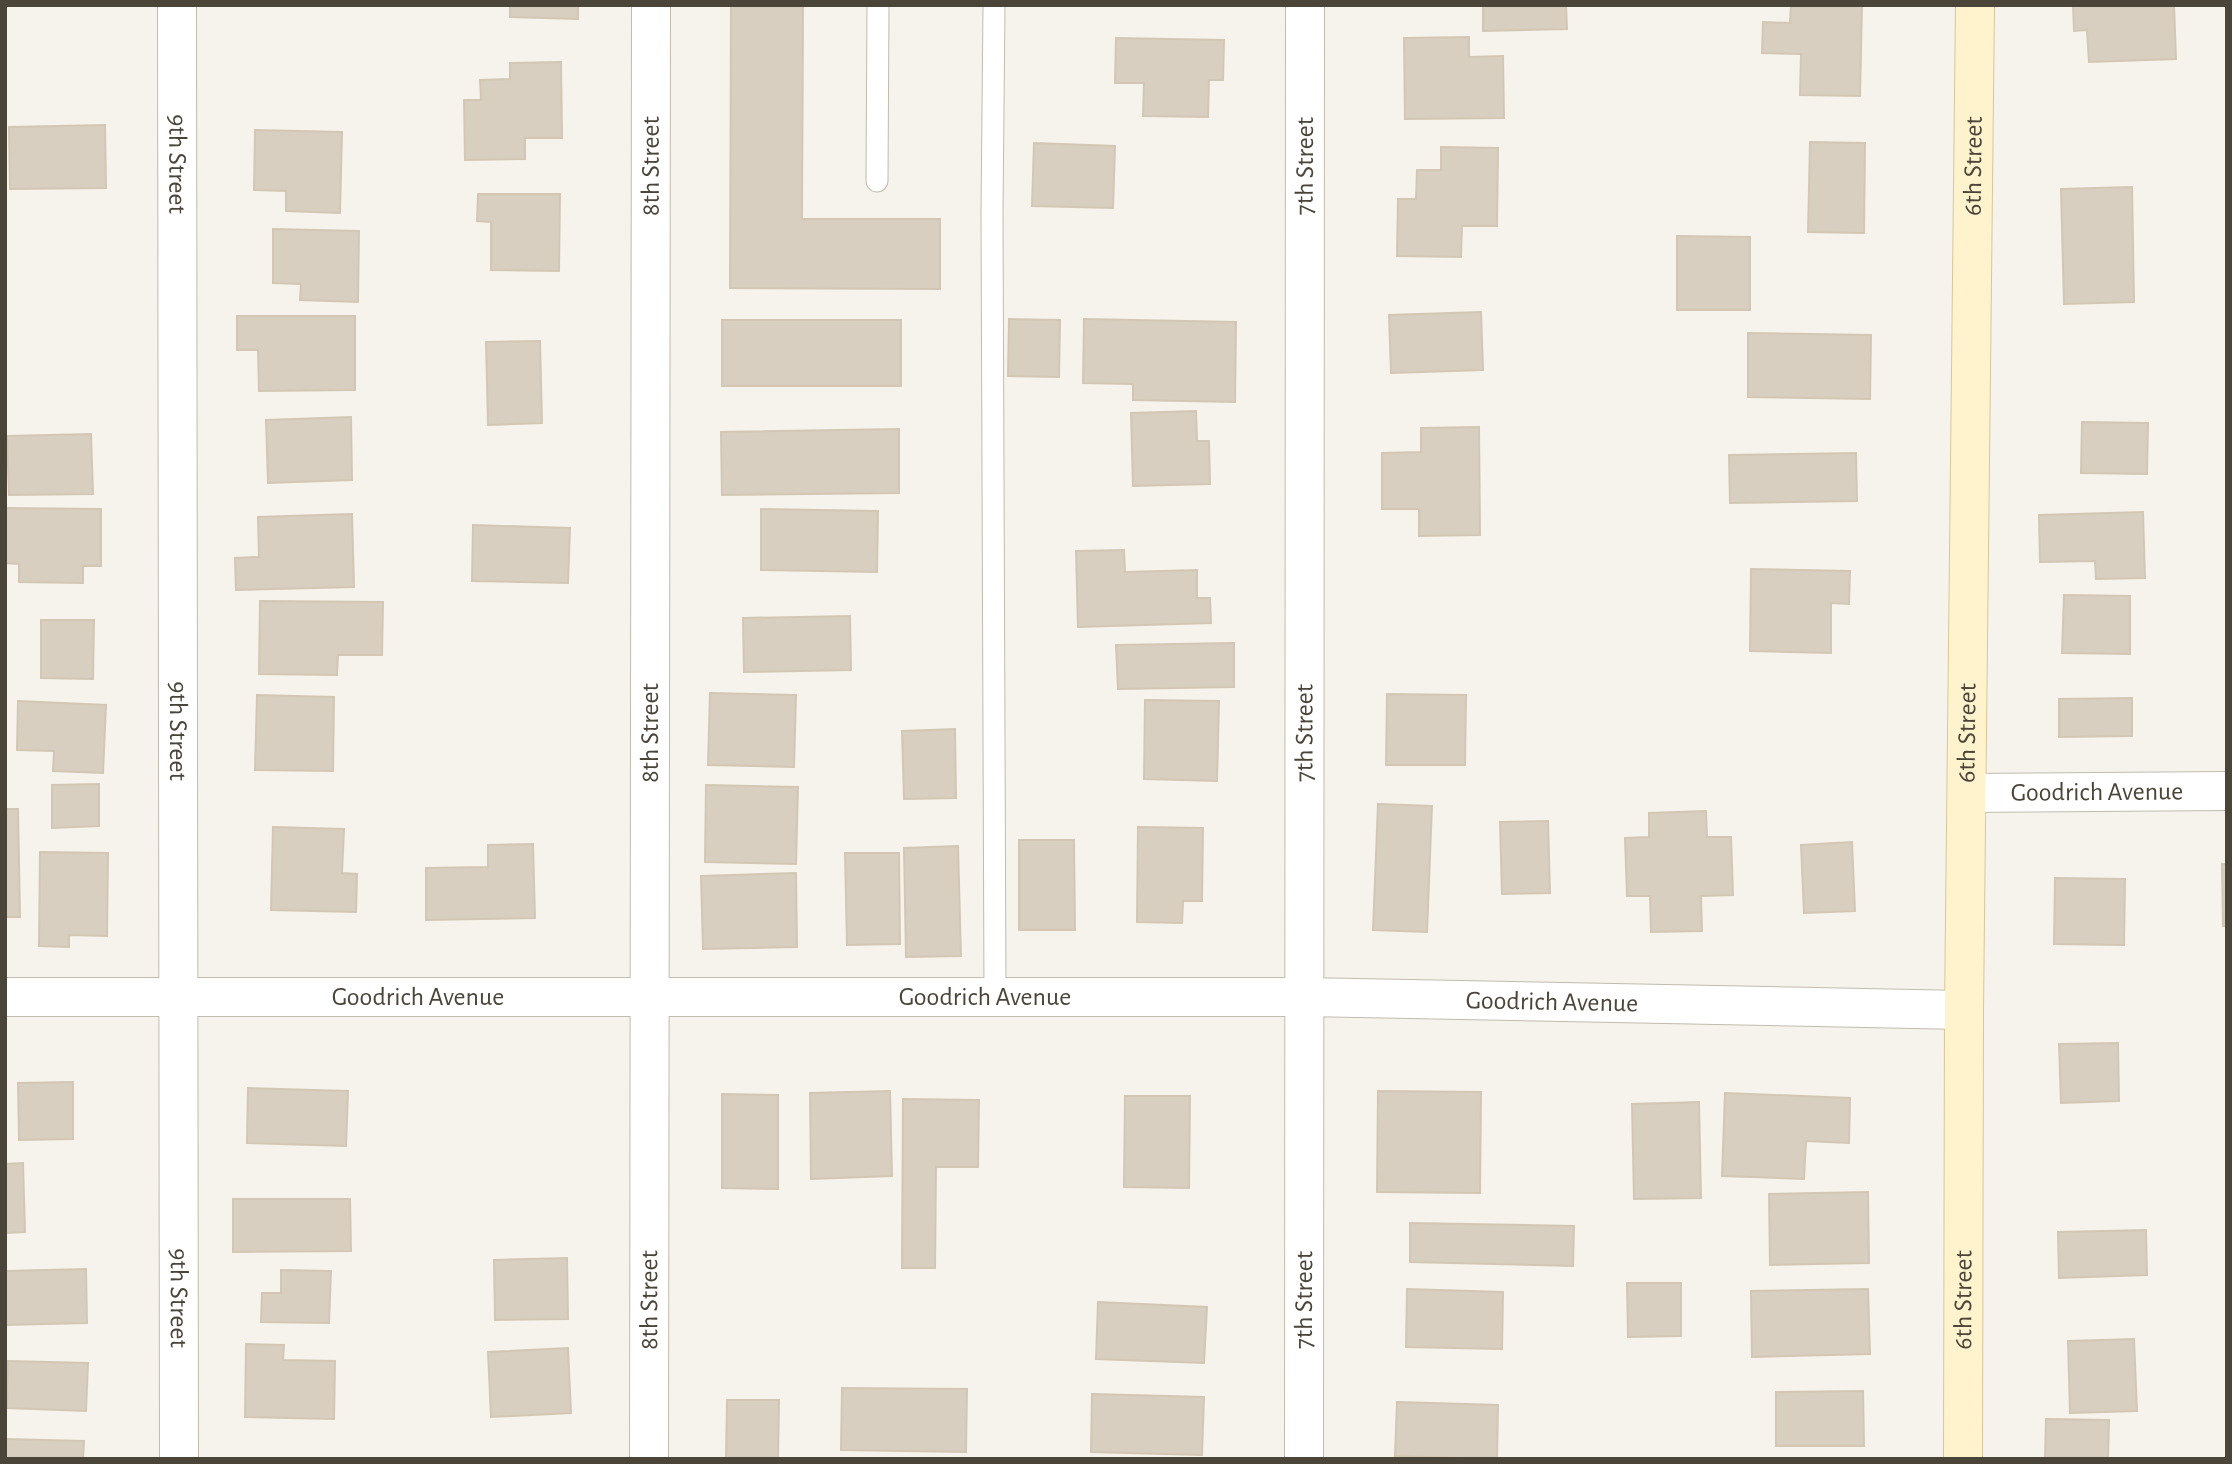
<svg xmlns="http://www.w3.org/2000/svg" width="2232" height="1464" font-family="'Alegreya Sans',sans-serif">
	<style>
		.building { fill: #d8cfc1; stroke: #d3c7b4; stroke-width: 2 }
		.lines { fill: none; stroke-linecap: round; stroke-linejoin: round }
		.lane-casing { stroke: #c2bbae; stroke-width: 23 }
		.street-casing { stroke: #c2bbae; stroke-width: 40 }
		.secondary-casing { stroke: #d6c79b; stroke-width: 40 }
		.lane { stroke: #fff; stroke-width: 21 }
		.street { stroke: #fff; stroke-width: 38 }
		.secondary { stroke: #fff3cd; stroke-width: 38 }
		.labels { text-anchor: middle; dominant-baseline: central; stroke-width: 7; stroke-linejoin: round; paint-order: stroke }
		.street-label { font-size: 26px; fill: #4b4439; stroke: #fff }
	</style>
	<rect width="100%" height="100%" fill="#f6f3ec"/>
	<g class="building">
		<polygon points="510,5 578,5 578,19 510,17"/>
		<polygon points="731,5 803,5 802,219 940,219 940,289 730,288"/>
		<polygon points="1483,5 1566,5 1567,29 1483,31"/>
		<polygon points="1791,5 1862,6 1860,96 1800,95 1801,54 1762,53 1763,22 1790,23"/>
		<polygon points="2073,5 2174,5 2176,59 2089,62 2087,30 2074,31"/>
		<polygon points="1469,37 1469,57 1503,56 1504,118 1405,119 1404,38"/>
		<polygon points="1116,38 1224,40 1223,80 1209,80 1208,117 1143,116 1144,83 1115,83"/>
		<polygon points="561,62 562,138 525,138 525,159 465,160 464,100 481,100 480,80 510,79 510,63"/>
		<polygon points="105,125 106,188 10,189 9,127"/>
		<polygon points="255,130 342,132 340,213 286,211 286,191 254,190"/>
		<polygon points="1810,142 1865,143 1864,233 1808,232"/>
		<polygon points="1034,143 1115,146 1113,208 1032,206"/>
		<polygon points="1441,147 1498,148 1497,226 1462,226 1461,257 1397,256 1398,199 1416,199 1417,170 1441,170"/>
		<polygon points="2132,187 2134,302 2064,304 2061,189"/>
		<polygon points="478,194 560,194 559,271 491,270 491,222 477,221"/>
		<polygon points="273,229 359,231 358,302 300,300 301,284 273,283"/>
		<polygon points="1677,236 1750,237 1750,310 1677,310"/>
		<polygon points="1481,312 1483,370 1391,373 1389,315"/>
		<polygon points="237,316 355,316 355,390 259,391 258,350 237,350"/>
		<polygon points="1009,319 1060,320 1059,377 1008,376"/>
		<polygon points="1084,319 1236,322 1235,402 1133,400 1133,384 1083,383"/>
		<rect x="722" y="320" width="179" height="66"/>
		<polygon points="1748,333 1871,335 1870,399 1748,397"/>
		<polygon points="540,341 542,423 488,425 486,342"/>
		<polygon points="1196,411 1197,441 1209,441 1210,484 1133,486 1131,413"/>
		<polygon points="351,417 352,480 268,483 266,420"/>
		<polygon points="2082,422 2148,423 2147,474 2081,473"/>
		<polygon points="1479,427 1480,535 1419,536 1419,509 1382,509 1382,453 1421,452 1421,428"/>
		<polygon points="899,429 899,493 722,495 721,432"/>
		<polygon points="91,434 93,494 9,495 7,436"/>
		<polygon points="1856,453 1857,501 1730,503 1729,455"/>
		<polygon points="5,508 101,509 101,566 83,566 83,583 19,582 19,564 5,563"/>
		<polygon points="761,509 878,511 877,572 761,570"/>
		<polygon points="2143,512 2145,578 2096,579 2095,561 2040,562 2039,515"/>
		<polygon points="352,514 354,587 236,590 235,558 259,557 258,517"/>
		<polygon points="473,525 570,528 568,583 472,581"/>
		<polygon points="1124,550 1125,572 1197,570 1197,598 1210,598 1211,623 1078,627 1076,551"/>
		<polygon points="1751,569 1850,571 1849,604 1831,603 1831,653 1750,651"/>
		<polygon points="2064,595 2130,596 2130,654 2062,653"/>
		<polygon points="260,601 383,602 382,655 338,655 337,675 259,674"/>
		<polygon points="850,616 851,670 744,672 743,618"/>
		<polygon points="41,620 94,620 93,679 41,678"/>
		<polygon points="1234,643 1234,687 1118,689 1116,645"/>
		<polygon points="710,693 796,695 794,767 708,765"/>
		<polygon points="1387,694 1466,695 1465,765 1386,765"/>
		<polygon points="257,695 334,697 333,771 255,770"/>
		<polygon points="2132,698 2132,736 2059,737 2059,699"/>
		<polygon points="1145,700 1219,701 1217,781 1144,779"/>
		<polygon points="18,701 106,705 103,773 53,771 54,751 17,750"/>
		<polygon points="955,729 956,798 904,799 902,731"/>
		<polygon points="99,784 99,826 52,828 52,785"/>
		<polygon points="706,785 798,787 796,864 705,862"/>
		<polygon points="1378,804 1432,806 1427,932 1373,930"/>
		<polygon points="5,809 18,809 20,917 5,917"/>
		<polygon points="1706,811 1707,837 1731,837 1733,895 1701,896 1702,931 1651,932 1650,896 1627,896 1625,838 1649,837 1649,813"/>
		<polygon points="1548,821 1550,893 1502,894 1500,822"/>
		<polygon points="273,827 344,829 342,873 357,874 356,912 271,910"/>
		<polygon points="1138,827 1203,828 1202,901 1183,901 1182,923 1137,922"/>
		<polygon points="1019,840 1074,840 1075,930 1019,930"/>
		<polygon points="1852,842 1855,911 1804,913 1801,845"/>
		<polygon points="533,844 535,918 426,920 426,868 488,867 488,845"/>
		<polygon points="958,846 961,956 906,957 904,848"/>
		<polygon points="40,852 108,853 107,936 69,935 69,947 39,946"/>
		<polygon points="845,853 899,853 900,944 847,945"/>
		<polygon points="2222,864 2227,864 2227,926 2223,926"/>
		<polygon points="796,873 797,947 703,949 701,876"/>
		<polygon points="2055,878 2125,879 2124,945 2054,944"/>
		<polygon points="2118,1043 2119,1101 2061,1103 2059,1044"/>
		<polygon points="73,1082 73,1139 19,1140 18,1083"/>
		<polygon points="248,1088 348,1091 346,1146 247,1143"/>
		<polygon points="890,1091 892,1176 811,1179 810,1093"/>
		<polygon points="1378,1091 1481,1092 1480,1193 1377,1192"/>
		<polygon points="1725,1093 1850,1098 1849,1143 1806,1141 1804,1179 1722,1176"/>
		<polygon points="722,1094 778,1095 778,1189 722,1188"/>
		<polygon points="1125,1096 1190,1096 1189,1188 1124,1187"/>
		<polygon points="903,1099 979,1100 978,1167 936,1167 935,1268 902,1268"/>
		<polygon points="1699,1102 1701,1198 1634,1199 1632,1104"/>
		<polygon points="23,1163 25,1232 5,1233 5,1164"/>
		<polygon points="1868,1192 1869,1263 1770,1265 1769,1194"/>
		<polygon points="233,1199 350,1199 351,1251 233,1252"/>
		<polygon points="1410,1223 1574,1226 1573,1266 1410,1262"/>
		<polygon points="2146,1230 2147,1275 2059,1278 2058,1232"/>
		<polygon points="567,1258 568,1319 495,1320 494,1260"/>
		<polygon points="86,1269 87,1323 5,1325 5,1271"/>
		<polygon points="281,1270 331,1271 329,1323 261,1322 262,1293 281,1293"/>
		<polygon points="1627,1283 1681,1283 1681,1336 1628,1337"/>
		<polygon points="1407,1289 1503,1292 1502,1349 1406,1347"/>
		<polygon points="1868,1289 1870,1354 1752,1357 1751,1291"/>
		<polygon points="1098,1302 1207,1307 1204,1363 1096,1359"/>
		<polygon points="2134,1339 2137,1411 2070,1413 2068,1341"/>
		<polygon points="246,1344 284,1345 283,1360 335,1361 334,1419 245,1417"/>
		<polygon points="568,1348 571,1413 491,1417 488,1352"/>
		<polygon points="8,1361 88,1363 86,1411 7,1408"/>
		<polygon points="842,1388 967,1389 966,1452 841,1450"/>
		<polygon points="1863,1391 1864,1446 1776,1446 1776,1392"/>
		<polygon points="1092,1394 1204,1397 1202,1455 1091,1452"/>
		<polygon points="727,1400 779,1400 778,1459 726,1459"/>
		<polygon points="1397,1402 1498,1405 1497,1459 1395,1456"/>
		<polygon points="2046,1419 2109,1420 2108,1459 2045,1459"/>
		<polygon points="5,1439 84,1441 83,1459 5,1459"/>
	</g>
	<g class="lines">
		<g class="lane-casing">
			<g id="lane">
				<polyline points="994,5 992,213 995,996"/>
				<polyline points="877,181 878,5"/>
			</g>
		</g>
		<g class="street-casing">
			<g id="street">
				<path id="s1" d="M177 5 179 1459"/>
				<path id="s2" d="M1967 793 2227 791"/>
				<path id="s3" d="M5 997H1305L1964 1010"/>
				<path id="s4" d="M649 1459 651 5"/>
				<path id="s5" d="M1304 1459 1305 5"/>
			</g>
		</g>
		<g class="secondary-casing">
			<g id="secondary">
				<path id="s6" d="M1963 1459 1964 1010 1975 5"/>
			</g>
		</g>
		<use href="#lane" class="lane"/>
		<use href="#street" class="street"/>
		<use href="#secondary" class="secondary"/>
	</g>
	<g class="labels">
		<g class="street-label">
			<text stroke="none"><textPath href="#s1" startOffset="159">9th Street</textPath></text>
			<text stroke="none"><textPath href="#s4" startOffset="1293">8th Street</textPath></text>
			<text stroke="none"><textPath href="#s5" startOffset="1293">7th Street</textPath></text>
			<text stroke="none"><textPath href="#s6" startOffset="1293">6th Street</textPath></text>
			<text stroke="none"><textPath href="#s1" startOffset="726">9th Street</textPath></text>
			<text stroke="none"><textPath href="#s4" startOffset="726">8th Street</textPath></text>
			<text stroke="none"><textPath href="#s5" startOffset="726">7th Street</textPath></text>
			<text stroke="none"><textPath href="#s6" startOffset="726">6th Street</textPath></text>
			<text stroke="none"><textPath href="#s2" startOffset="130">Goodrich Avenue</textPath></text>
			<text stroke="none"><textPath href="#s3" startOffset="413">Goodrich Avenue</textPath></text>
			<text stroke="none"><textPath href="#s3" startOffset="980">Goodrich Avenue</textPath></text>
			<text stroke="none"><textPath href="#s3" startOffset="1547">Goodrich Avenue</textPath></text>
			<text stroke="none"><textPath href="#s1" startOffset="1293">9th Street</textPath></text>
			<text stroke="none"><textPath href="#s4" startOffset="159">8th Street</textPath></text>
			<text stroke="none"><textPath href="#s5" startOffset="159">7th Street</textPath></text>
			<text stroke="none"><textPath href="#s6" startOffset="159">6th Street</textPath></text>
		</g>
	</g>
	<rect width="2232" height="1464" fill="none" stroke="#4b4439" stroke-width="14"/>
</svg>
